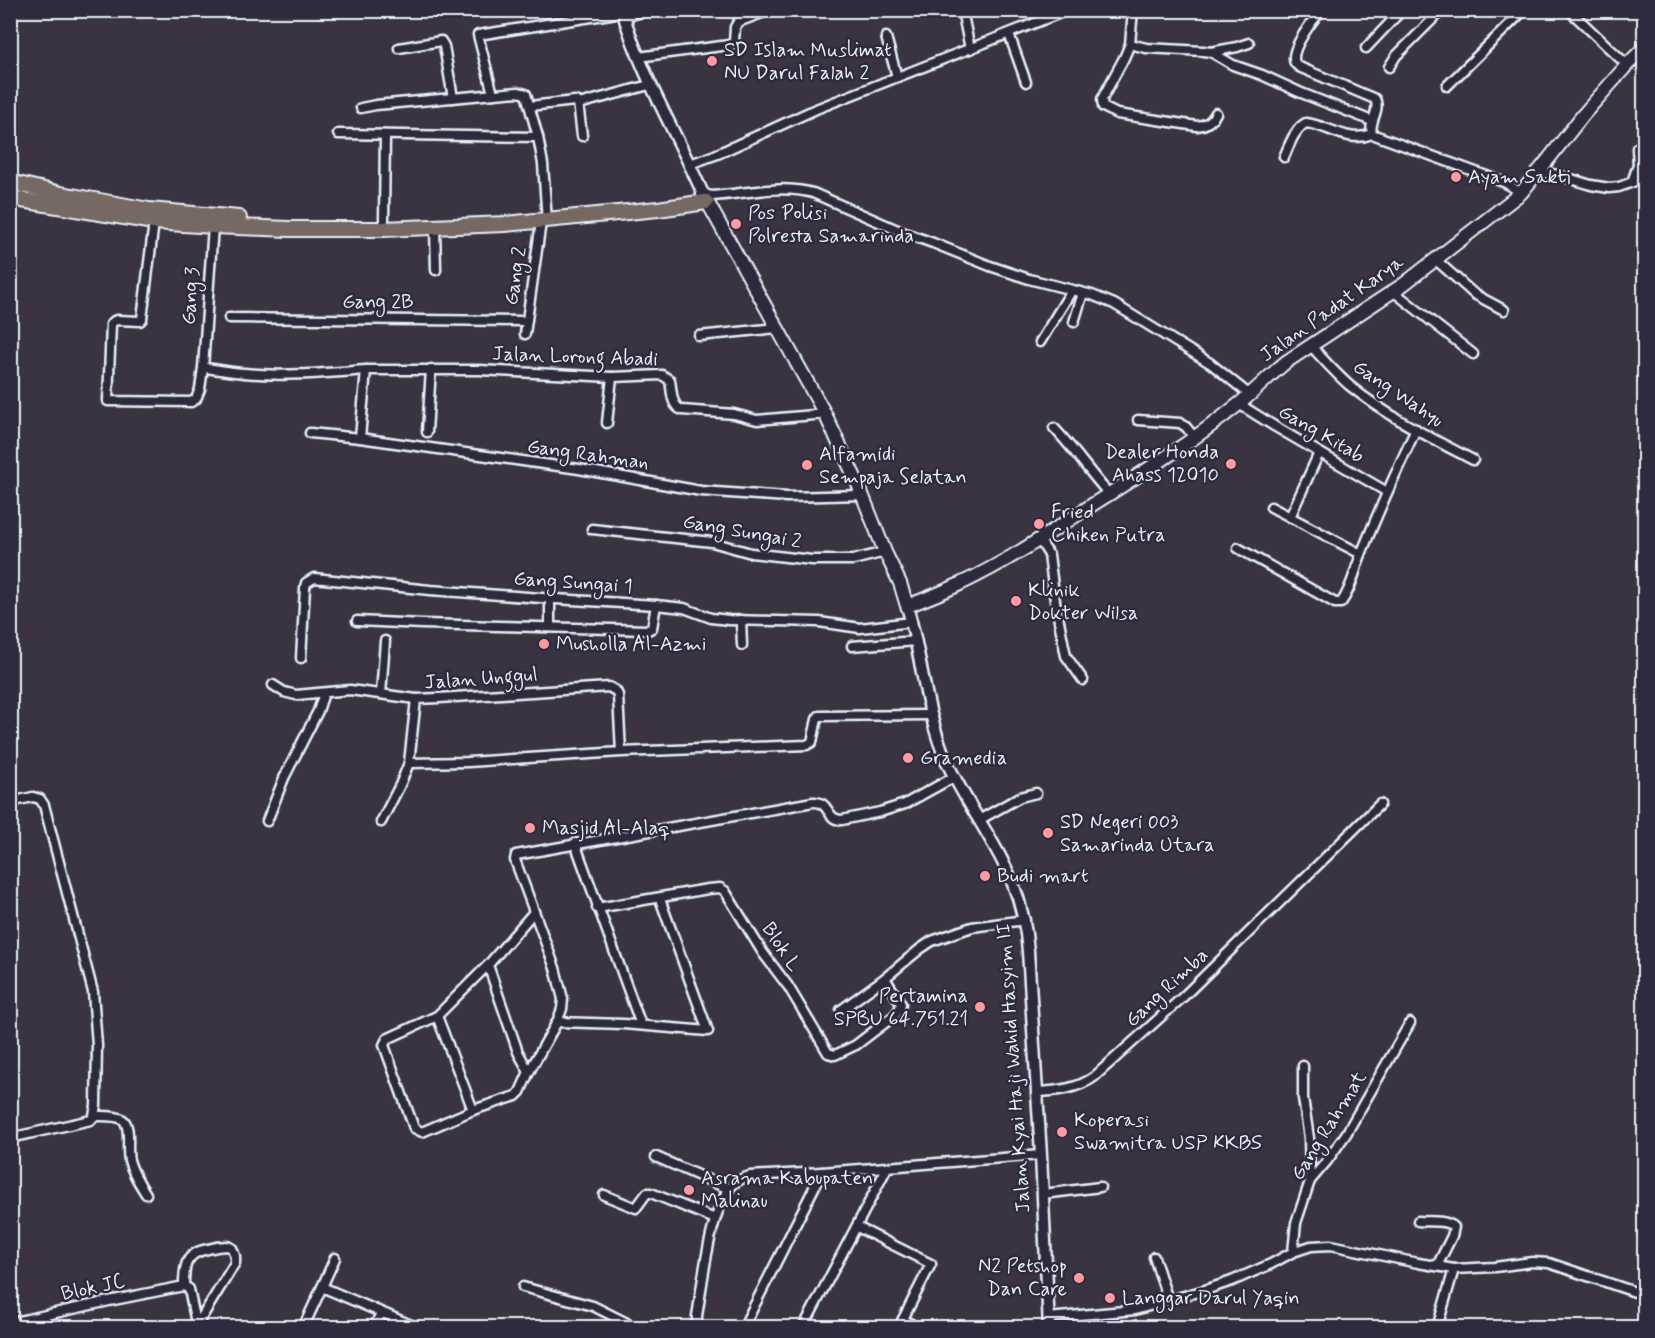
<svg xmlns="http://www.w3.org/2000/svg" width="1655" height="1338" font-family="Mynerve,sans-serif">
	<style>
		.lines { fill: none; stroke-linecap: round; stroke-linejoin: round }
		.minor-casing { stroke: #e8f1f8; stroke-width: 13 }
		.tertiary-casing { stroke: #e8f1f8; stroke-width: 15 }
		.secondary-casing { stroke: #e8f1f8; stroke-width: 16 }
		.primary-casing { stroke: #e8f1f8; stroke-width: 18 }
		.minor { stroke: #2f2a3d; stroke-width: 8 }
		.tertiary { stroke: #2f2a3d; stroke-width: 10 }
		.secondary { stroke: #2f2a3d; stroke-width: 12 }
		.primary { stroke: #766964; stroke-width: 14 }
		.poi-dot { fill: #ff9aa2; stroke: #2f2a3d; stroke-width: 2 }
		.labels { text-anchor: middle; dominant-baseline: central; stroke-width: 5; stroke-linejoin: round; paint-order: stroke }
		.poi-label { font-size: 20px; fill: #e8f1f8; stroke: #2f2a3d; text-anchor: start }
		.street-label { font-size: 20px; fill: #e8f1f8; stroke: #2f2a3d }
	</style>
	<rect width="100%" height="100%" fill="#3a3442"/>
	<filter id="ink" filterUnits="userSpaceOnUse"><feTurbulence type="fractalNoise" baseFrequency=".0167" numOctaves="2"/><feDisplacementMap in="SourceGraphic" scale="12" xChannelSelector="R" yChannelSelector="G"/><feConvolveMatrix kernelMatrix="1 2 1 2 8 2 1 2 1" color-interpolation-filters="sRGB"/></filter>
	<g filter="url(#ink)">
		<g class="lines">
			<g class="minor-casing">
				<g id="minor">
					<polyline points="743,10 745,19"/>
					<polyline points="962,10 970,49"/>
					<polyline points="1133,10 1130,44 1146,48 1203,51 1211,52 1233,65 1262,75 1299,92 1372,121"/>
					<path d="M1322 10C1313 19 1293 46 1294 59 1294 64 1296 64 1299 67L1375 99C1381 111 1368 122 1372 134L1506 183 1521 193"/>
					<polyline points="1569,10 1627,65"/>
					<polyline points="624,17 649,10"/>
					<polyline points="1009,34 1026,82"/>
					<polyline points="886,37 897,77"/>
					<path d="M1130 44 1124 58 1102 99 1103 107 1117 114 1197 126C1207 125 1212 121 1216 113"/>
					<polyline points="399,48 441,41 444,46 453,98"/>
					<polyline points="1366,48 1402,10"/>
					<polyline points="1211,52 1237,47 1249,43"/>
					<polyline points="638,57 729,45 734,42 735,27 738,22 770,10"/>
					<polyline points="1636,58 1644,60"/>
					<polyline points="1389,67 1396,56 1442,10"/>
					<polyline points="1447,86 1524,10"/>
					<polyline points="493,94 478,35 623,12"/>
					<polyline points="579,104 649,85"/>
					<polyline points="530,106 575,101 578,102 582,136"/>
					<polyline points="361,108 376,105 518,92 526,94 538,137 543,164 547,221"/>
					<polyline points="338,134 538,137"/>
					<path d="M1284 157C1289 146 1295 128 1306 123 1328 125 1348 144 1372 134"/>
					<polyline points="690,164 715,155 816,109 1068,10"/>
					<polyline points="1539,172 1558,175 1591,185 1609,188 1619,187 1644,178"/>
					<polyline points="1632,182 1638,165 1637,148"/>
					<path d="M703 194 712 196C746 194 779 184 813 193L902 232 933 243 990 266 1029 279 1092 295 1114 304 1210 363 1250 395"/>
					<polyline points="384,220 385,135"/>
					<polyline points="154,222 142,319 140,321 117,320 114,321 111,324 108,401 191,402 196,399 200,389 203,368 213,226"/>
					<polyline points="435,227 436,270"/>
					<polyline points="1436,260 1474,294 1504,310"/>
					<polyline points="1393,291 1473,354"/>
					<polyline points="229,318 526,321"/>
					<polyline points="1074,322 1083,293"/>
					<polyline points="525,334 541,222"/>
					<polyline points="699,336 777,328"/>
					<polyline points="1040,342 1072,290"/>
					<path d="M1311 346C1324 360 1336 374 1350 386 1387 416 1431 438 1473 460"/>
					<path d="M203 368C216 369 230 372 244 373 284 377 326 373 366 370"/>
					<polyline points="1239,404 1274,426 1387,492"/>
					<polyline points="1138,420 1180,423 1186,427 1195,438"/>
					<polyline points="607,423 612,377"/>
					<path d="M1054 428C1074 449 1090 473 1109 494"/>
					<polyline points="427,432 431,369"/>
					<polyline points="310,433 360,438 579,469 701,491 787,497 862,495"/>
					<path d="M360 438 366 370H479L612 377 662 375 670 380C672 391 671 406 682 410L734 414 757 420 825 414"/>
					<polyline points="1271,507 1361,554"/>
					<polyline points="1290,517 1319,453"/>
					<polyline points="592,529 712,542 751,553 812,560 853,560 885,552"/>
					<polyline points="1039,539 1049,555 1055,601 1066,656 1083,680"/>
					<path d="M1238 548 1335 603H1341C1352 588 1355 569 1362 552 1379 510 1397 470 1416 429"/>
					<polyline points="550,599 550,627"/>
					<polyline points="741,620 742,645"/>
					<polyline points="357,621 423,624 648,630 652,628 656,605"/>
					<polyline points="852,646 916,641"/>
					<polyline points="301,658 305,588 306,583 314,578 430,590 555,599 656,605 684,608 711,618 729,620 819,622 860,628 912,622"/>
					<polyline points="273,685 284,692 296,695 350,690 416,699"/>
					<polyline points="381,694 385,641"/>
					<polyline points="621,752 468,762 409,763 416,699 439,698 609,687 616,691 618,695 621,752 807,745 812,742 817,719 819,716 930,715"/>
					<polyline points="10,802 33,797 40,799 44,805 93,992 97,1045 96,1105 94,1116 91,1120 10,1138"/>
					<polyline points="979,820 1020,797 1036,793"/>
					<polyline points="267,821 284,778 318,711 324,693"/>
					<polyline points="381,822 400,785 409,763"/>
					<polyline points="575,843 641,1025"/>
					<path d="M660 899 708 1031 623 1024 557 1022 562 1009 563 999 555 968 515 860 516 855 813 802C831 801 825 820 842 820L880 812 905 804 954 777"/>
					<polyline points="597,908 708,889 720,888 725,891 763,953 788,986 803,1011 828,1053 835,1055 856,1045 894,1016 899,1010 901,1004 885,978"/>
					<polyline points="534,912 488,965 518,1052 529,1072 557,1022"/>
					<polyline points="841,1010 885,978 920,949 932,941 972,927 1025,920"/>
					<polyline points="437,1016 473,1110 422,1132 414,1128 384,1045 387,1039 437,1016 488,965"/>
					<polyline points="1303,1066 1303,1098 1309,1138 1310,1181"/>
					<path d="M1037 1092C1057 1091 1077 1089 1094 1077L1184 996 1380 804"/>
					<polyline points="473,1110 516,1096 520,1092 529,1072"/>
					<path d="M94 1116C102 1116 115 1115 122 1119 132 1125 126 1149 129 1160 132 1172 139 1183 146 1194"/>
					<polyline points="656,1157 729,1189"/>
					<polyline points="1043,1194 1100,1187"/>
					<polyline points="604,1195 636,1208 647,1193 651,1193 715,1219"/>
					<path d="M1418 1221C1429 1222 1445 1219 1454 1227L1452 1236 1437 1266"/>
					<polyline points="857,1227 931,1264 903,1319"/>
					<polyline points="1293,1252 1296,1223 1310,1181 1327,1161 1346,1134 1410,1023"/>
					<polyline points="1154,1257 1168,1300"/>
					<polyline points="322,1287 335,1258"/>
					<polyline points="523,1287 593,1306 637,1328"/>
					<polyline points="1048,1318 1135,1310 1205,1290 1232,1281 1271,1264 1293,1252 1311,1246 1331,1245 1418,1263 1454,1269 1495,1267 1532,1262 1549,1263 1644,1295"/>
					<polyline points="10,1323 109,1301 184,1286"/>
					<path d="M197 1325 235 1263V1256L232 1248 228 1246C221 1246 215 1247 208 1249 185 1253 184 1266 184 1286L189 1289 197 1328"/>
					<polyline points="303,1328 322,1287 418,1328"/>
					<polyline points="374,1328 381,1313"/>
					<path d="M697 1328V1316C703 1282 709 1215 730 1188 735 1181 742 1178 750 1176L822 1172 1041 1155"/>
					<polyline points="743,1328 822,1172"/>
					<polyline points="803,1328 887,1168"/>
					<polyline points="899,1328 903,1319 917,1328"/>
					<polyline points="1437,1328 1454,1269"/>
				</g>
			</g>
			<g class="tertiary-casing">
				<g id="tertiary">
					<path d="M622 10C641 75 676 132 703 194"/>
					<path d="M907 606C922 657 925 711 946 760 965 803 996 841 1013 884 1022 906 1026 928 1028 951L1041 1155 1049 1328"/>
				</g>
			</g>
			<g class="secondary-casing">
				<path id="secondary" d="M703 194 825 414 858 484 885 552 900 583 907 606C925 599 944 592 962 583 1009 561 1052 531 1095 503 1144 472 1193 441 1239 404 1255 391 1270 375 1286 362L1404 284 1521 193 1547 161 1583 115 1627 65 1644 48"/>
			</g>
			<g class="primary-casing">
				<g id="primary">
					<polyline points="10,182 61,194 149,210 239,218"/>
					<polyline points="10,198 154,222 213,226 289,229 383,229 505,224 658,209 706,202"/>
				</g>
			</g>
			<use href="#minor" class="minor"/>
			<use href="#tertiary" class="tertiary"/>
			<use href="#secondary" class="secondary"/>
			<use href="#primary" class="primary"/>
		</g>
	</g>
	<g class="poi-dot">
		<circle cx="712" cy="61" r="6"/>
		<circle cx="1456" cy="177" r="6"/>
		<circle cx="736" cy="224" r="6"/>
		<circle cx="1231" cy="464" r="6"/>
		<circle cx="807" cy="465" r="6"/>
		<circle cx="1039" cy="524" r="6"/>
		<circle cx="1016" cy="601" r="6"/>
		<circle cx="544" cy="644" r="6"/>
		<circle cx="908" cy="758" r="6"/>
		<circle cx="530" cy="828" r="6"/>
		<circle cx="1048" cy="833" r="6"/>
		<circle cx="985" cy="876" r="6"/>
		<circle cx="980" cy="1007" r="6"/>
		<circle cx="1062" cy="1132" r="6"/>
		<circle cx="689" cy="1190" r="6"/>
		<circle cx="1079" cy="1278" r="6"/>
		<circle cx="1110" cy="1298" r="6"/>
	</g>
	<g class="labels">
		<g class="poi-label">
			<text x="724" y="50">SD Islam Muslimat<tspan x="724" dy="23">NU Darul Falah 2</tspan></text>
			<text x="1468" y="177">Ayam Sakti</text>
			<text x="748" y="213">Pos Polisi<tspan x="748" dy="23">Polresta Samarinda</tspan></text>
			<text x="1219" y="452" text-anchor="end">Dealer Honda<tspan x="1219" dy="23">Ahass 12010</tspan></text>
			<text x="819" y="454">Alfamidi<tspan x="819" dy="23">Sempaja Selatan</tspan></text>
			<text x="1051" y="512">Fried<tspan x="1051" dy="23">Chiken Putra</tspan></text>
			<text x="1028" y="590">Klinik<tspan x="1028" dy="23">Dokter Wilsa</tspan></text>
			<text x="556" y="644">Musholla Al-Azmi</text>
			<text x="920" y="758">Gramedia</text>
			<text x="1060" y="822">SD Negeri 003<tspan x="1060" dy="23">Samarinda Utara</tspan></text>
			<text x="542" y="828">Masjid Al-Alaq</text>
			<text x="997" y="876">Budi mart</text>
			<text x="968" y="996" text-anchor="end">Pertamina<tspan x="968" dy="23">SPBU 64.751.21</tspan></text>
			<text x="1074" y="1120">Koperasi<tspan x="1074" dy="23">Swamitra USP KKBS</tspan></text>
			<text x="701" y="1178">Asrama Kabupaten<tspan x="701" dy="23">Malinau</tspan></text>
			<text x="1067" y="1266" text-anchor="end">N2 Petshop<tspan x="1067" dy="23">Dan Care</tspan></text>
			<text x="1122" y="1298">Langgar Darul Yaqin</text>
		</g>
		<g class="street-label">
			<text transform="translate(516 276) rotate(-81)">Gang 2</text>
			<text transform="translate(191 296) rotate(-86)">Gang 3</text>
			<text x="378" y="302">Gang 2B</text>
			<text transform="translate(1332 309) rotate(-35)">Jalan Padat Karya</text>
			<text transform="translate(575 357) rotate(2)">Jalan Lorong Abadi</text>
			<text transform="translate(1398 394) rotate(34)">Gang Wahyu</text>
			<text transform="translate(1321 434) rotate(30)">Gang Kitab</text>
			<text transform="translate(588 455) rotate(8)">Gang Rahman</text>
			<text transform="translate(742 532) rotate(10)">Gang Sungai 2</text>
			<text transform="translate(573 583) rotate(4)">Gang Sungai 1</text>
			<text transform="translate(481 679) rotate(-4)">Jalan Unggul</text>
			<text transform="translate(781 947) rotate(56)">Blok L</text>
			<text transform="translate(1167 988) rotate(-43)">Gang Rimba</text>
			<text transform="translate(1014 1068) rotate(-94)">Jalan Kyai Haji Wahid Hasyim II</text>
			<text transform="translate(1329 1126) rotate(-58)">Gang Rahmat</text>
			<text transform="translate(93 1288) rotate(-12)">Blok JC</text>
		</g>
	</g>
	<rect width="1655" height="1338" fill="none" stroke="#2f2a3d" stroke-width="36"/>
	<rect x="18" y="18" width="1619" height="1302" fill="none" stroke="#e8f1f8" stroke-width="2" filter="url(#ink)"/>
</svg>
